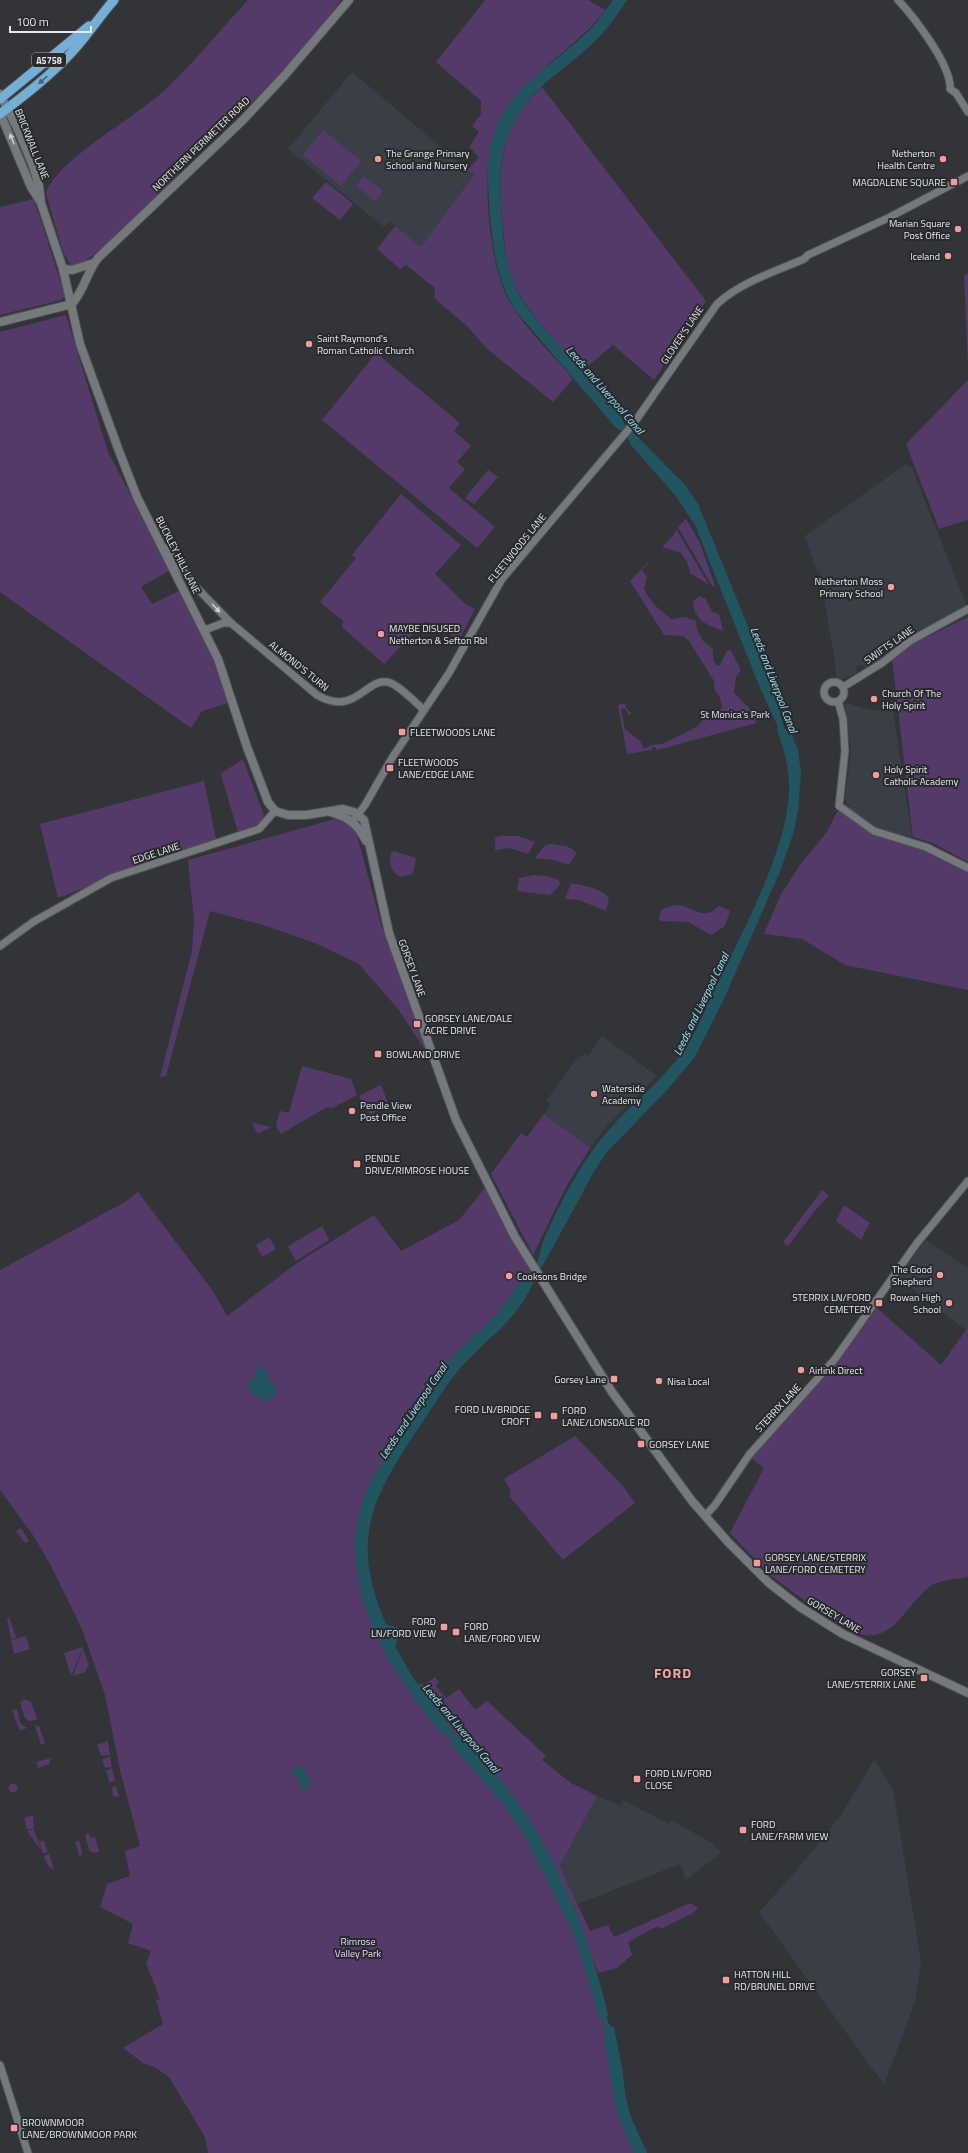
<svg xmlns="http://www.w3.org/2000/svg" width="968" height="2153" font-family="'Titillium Web',sans-serif">
	<style>
		.built { fill: #3a3e47 }
		.green { fill: #543a68 }
		.water { fill: #215661 }
		.lines { fill: none; stroke-linecap: round; stroke-linejoin: round }
		.stream { stroke: #215661; stroke-width: 1.5 }
		.tertiary-casing { stroke: #4f5154; stroke-width: 9 }
		.secondary-casing { stroke: #4f5154; stroke-width: 10 }
		.trunk-casing { stroke: #4f5154; stroke-width: 11 }
		.tertiary { stroke: #75787c; stroke-width: 7 }
		.secondary { stroke: #75787c; stroke-width: 8 }
		.trunk { stroke: #74b0d5; stroke-width: 9 }
		.oneway { fill: #466071 }
		.oneway2 { fill: #cacccf }
		.poi-dot { fill: #f59b9b; stroke: #282a2e; stroke-width: 1.5 }
		.labels { text-anchor: middle; dominant-baseline: central; stroke-width: 4; stroke-linejoin: round; paint-order: stroke }
		.shield { fill: #282a2e; stroke: #aeafb2; stroke-width: 1 }
		.shield-label { font-size: 9px; font-weight: bold; fill: #e7e8eb }
		.street-label { font-size: 10px; fill: #e7e8eb; stroke: #282a2e }
		.poi-label { font-size: 10px; fill: #e7e8eb; stroke: #282a2e; text-anchor: start }
		.park-label { font-size: 10px; fill: #e9d7fa; stroke: #282a2e }
		.water-label { font-size: 11px; font-style: italic; fill: #9de7f7; stroke: #282a2e }
		.district-label { font-size: 14px; font-weight: bold; letter-spacing: 1px; fill: #f9a5a4; stroke: #282a2e }
	</style>
	<rect width="100%" height="100%" fill="#323438"/>
	<g class="built">
		<polygon points="352,72 474,175 421,248 390,222 384,227 288,149"/>
		<polygon points="906,464 912,468 966,604 963,610 912,636 893,649 885,648 883,657 880,660 866,668 857,665 856,674 837,681 833,649 819,570 817,571 805,536"/>
		<polygon points="847,703 870,710 893,710 912,837 889,832 872,826 850,807 845,799 851,751 845,705"/>
		<polygon points="602,1036 657,1076 607,1126 590,1148 544,1114 551,1104 546,1101 578,1057 585,1054 588,1056"/>
		<polygon points="926,1240 968,1268 968,1327 966,1330 897,1278"/>
		<polygon points="874,1760 893,1789 921,1962 915,2002 884,2085 759,1912 797,1870 841,1815"/>
		<polygon points="597,1796 621,1806 623,1800 669,1824 671,1820 712,1843 721,1853 686,1880 680,1864 578,1904 560,1866"/>
	</g>
	<g class="green">
		<path d="M248 0H341L309 43 278 77 201 151 188 157 179 173C159 193 96 264 71 266L63 252 46 193C61 156 136 118 167 88 196 60 221 29 248 0Z"/>
		<path d="M485 0H588L606 10C578 45 538 67 511 103 505 112 498 122 495 132 480 170 489 263 508 299 524 328 552 353 573 379L553 402 486 348 468 327 434 298 435 288 406 265 400 269 377 249 395 226 421 247 474 175 468 170 479 157 469 147 479 132 472 126 481 114V101L436 62Z"/>
		<path d="M542 87 706 301 654 380 613 345 583 370C558 343 529 316 513 282 506 266 505 247 503 229 498 173 496 128 542 87Z"/>
		<polygon points="323,130 361,161 341,186 303,155"/>
		<polygon points="364,176 383,191 375,201 356,186"/>
		<polygon points="326,182 353,204 340,220 312,198"/>
		<polygon points="34,199 65,296 61,300 0,315 0,207"/>
		<polygon points="968,273 968,368 964,275"/>
		<polygon points="66,315 108,452 170,570 141,587 152,604 181,590 209,649 228,703 202,711 191,728 0,592 0,332"/>
		<polygon points="376,353 460,423 454,431 471,446 457,462 465,469 449,488 495,527 477,548 322,420"/>
		<polygon points="968,380 968,520 939,529 906,444"/>
		<polygon points="488,470 498,477 474,504 465,498"/>
		<polygon points="401,494 461,545 435,574 465,604 475,609 459,640 436,624 424,622 384,664 342,627 343,621 320,602 356,558 352,555"/>
		<polygon points="686,519 700,543 715,586 712,586 678,527"/>
		<polygon points="676,529 709,585 690,573 687,562 681,553 662,547 674,535"/>
		<path d="M657 553 642 570 647 577 644 589C651 603 659 610 672 619L685 617 696 621 697 629 703 641 713 649V660L717 666 720 665 726 652 730 649 741 670 736 677 734 693 750 709H754L756 723 665 748 656 750V747H652V750L627 754 618 705 628 703 625 706 631 713 634 711 629 715 625 708 621 709 625 729 640 741 644 749 652 745 662 744 691 730 698 726 704 718 722 708 720 697 715 691 714 681 689 641 683 636 664 635 630 581Z"/>
		<path d="M700 596 706 599 712 612 719 614 723 631C707 625 694 621 693 601Z"/>
		<polygon points="968,617 968,862 933,843 913,837 892,659 911,645"/>
		<polygon points="243,759 264,816 259,824 238,832 221,775 219,775"/>
		<polygon points="204,781 216,839 58,898 40,824"/>
		<path d="M842 803C853 806 861 818 871 824 903 840 936 852 968 866V990L845 965 802 939 764 934 781 894 800 865 826 833Z"/>
		<polygon points="335,819 349,825 357,835 381,924 427,1053 398,1009 359,964 315,943 263,925 210,911 166,1076 160,1077 192,951 194,920 188,860"/>
		<polygon points="499,836 518,836 535,842 528,854 510,848 495,850 495,838"/>
		<polygon points="551,844 567,846 575,851 576,854 569,865 554,860 535,858 544,846"/>
		<path d="M394 851 416 858 413 874 400 877C391 872 388 863 391 853Z"/>
		<polygon points="534,875 546,876 559,880 560,885 550,895 517,891 519,878"/>
		<path d="M571 883C584 886 599 887 609 898L606 911 579 900 565 899Z"/>
		<path d="M675 905C695 905 700 923 719 906L730 911 725 926 711 935 688 922 662 921 658 919 662 909Z"/>
		<polygon points="302,1066 351,1079 357,1095 332,1108 327,1107 281,1134 276,1126 280,1111 289,1113"/>
		<polygon points="381,1085 389,1105 370,1115 359,1096"/>
		<polygon points="544,1114 590,1148 566,1187 533,1255 491,1174 521,1133 527,1137"/>
		<polygon points="251,1122 271,1127 258,1134"/>
		<polygon points="489,1183 533,1277 470,1348 370,1499 364,1577 409,1682 509,1802 561,1894 607,2026 615,2067 640,2153 208,2153 205,2137 169,2077 156,2068 143,2063 123,2048 163,2024 156,2000 160,1999 146,1963 151,1951 128,1943 133,1924 100,1907 107,1884 130,1876 125,1851 140,1846 120,1770 105,1695 82,1629 50,1564 35,1538 0,1490 0,1270 125,1202 138,1192 213,1291 227,1316 297,1263 374,1215 401,1251 459,1220"/>
		<polygon points="822,1190 829,1196 817,1208 788,1246 783,1242"/>
		<polygon points="844,1205 870,1223 861,1240 836,1221"/>
		<polygon points="322,1226 329,1240 296,1261 288,1246"/>
		<polygon points="269,1237 276,1249 262,1257 256,1245"/>
		<path d="M877 1308 941 1365 968 1327V1577C958 1579 940 1580 932 1585 907 1602 895 1643 860 1634L808 1603 770 1575 730 1533 764 1468 751 1458 824 1378Z"/>
		<polygon points="575,1436 623,1486 635,1503 563,1560 510,1497 510,1489 504,1479"/>
		<polygon points="21,1528 29,1541 25,1543 16,1531"/>
		<polygon points="9,1617 16,1637 11,1639 7,1618"/>
		<polygon points="26,1636 30,1649 14,1654 11,1640"/>
		<polygon points="82,1647 83,1648 71,1676 64,1653"/>
		<polygon points="83,1649 89,1664 85,1672 73,1676"/>
		<polygon points="435,1677 439,1683 436,1686 446,1698 459,1689 475,1710 487,1701 546,1756 542,1760 571,1783 597,1796 560,1866 590,1931 608,1925 614,1937 690,1903 698,1908 693,1913 661,1929 658,1926 628,1942 632,1955 617,1968 598,1973 575,1909 533,1826 490,1767 459,1737 452,1732 452,1728 418,1686 422,1683 442,1709 425,1684"/>
		<polygon points="24,1699 31,1702 37,1718 36,1720 29,1721 25,1718 20,1703"/>
		<polygon points="17,1709 20,1723 27,1728 20,1731 12,1710"/>
		<polygon points="35,1726 39,1726 45,1743 41,1745"/>
		<polygon points="108,1741 110,1755 101,1756 97,1745"/>
		<polygon points="110,1756 112,1767 105,1768 102,1760"/>
		<polygon points="51,1758 49,1764 38,1768 36,1762"/>
		<polygon points="112,1768 115,1780 110,1783 106,1771"/>
		<circle cx="13" cy="1788" r="4.5"/>
		<polygon points="116,1786 119,1796 114,1797 111,1788"/>
		<polygon points="33,1815 34,1828 27,1830 24,1818"/>
		<polygon points="33,1829 34,1830 41,1850 27,1831"/>
		<polygon points="88,1833 91,1838 95,1837 99,1852 93,1853 89,1850 85,1835"/>
		<polygon points="79,1840 82,1853 80,1858 75,1842"/>
		<polygon points="39,1841 44,1841 48,1852 43,1854"/>
		<polygon points="49,1853 54,1870 49,1867 44,1857"/>
	</g>
	<g class="water">
		<path d="M613 0H627C617 15 607 30 593 43 571 65 540 82 522 109 501 141 499 164 501 201 502 225 503 253 511 276 523 313 558 341 582 370 596 386 609 403 623 419L624 423 685 485 698 504 772 685 784 728 791 733 798 750 801 773 798 811 793 834 781 869 723 1001 695 1057 667 1090 606 1153 593 1173C574 1209 555 1244 535 1279 531 1287 527 1296 522 1303 506 1327 483 1343 464 1364 447 1382 434 1406 420 1426 372 1497 349 1539 386 1624L398 1628 401 1631 395 1646 413 1678 452 1728V1732C455 1735 457 1735 460 1737 471 1744 481 1757 490 1767 550 1836 587 1926 608 2014L607 2018 609 2024 614 2028 622 2067 626 2099 630 2115 647 2153H634L616 2111 603 2030 605 2026 604 2022 599 2017 574 1934 523 1833 503 1803 451 1745V1738L448 1735H443C390 1672 333 1583 364 1497 374 1472 391 1449 405 1427 420 1404 434 1380 451 1359 465 1343 482 1330 497 1314 505 1305 511 1295 518 1286 522 1281 527 1279 531 1274 540 1264 539 1249 545 1237 558 1207 574 1177 593 1150 617 1115 654 1089 680 1056 695 1037 704 1011 715 989 741 934 786 853 789 793 790 771 785 751 777 731L778 727 760 688 695 525 675 495 631 445C628 437 624 431 616 428L515 310C497 280 493 250 490 214 488 188 485 159 494 133 509 90 550 66 582 37 594 27 604 13 613 0Z"/>
		<path d="M260 1366 263 1367C269 1376 269 1385 279 1391 275 1395 267 1401 261 1401L260 1397 253 1394 248 1387 250 1380 255 1378 256 1370Z"/>
		<polygon points="300,1765 303,1767 310,1781 306,1791 302,1792 299,1778 290,1773"/>
	</g>
	<g class="lines">
		<polyline class="stream" points="939,785 965,779"/>
		<g class="tertiary-casing">
			<g id="tertiary">
				<path d="M898 0C914 17 952 66 950 89L956 93 968 112"/>
				<path d="M165 548 196 587 231 623 317 695C355 717 366 678 387 682 397 683 416 703 424 710"/>
				<polyline points="205,630 223,623 231,623"/>
				<circle cx="834" cy="692" r="10"/>
				<polyline points="843,687 882,663 910,641 968,609"/>
				<polyline points="838,701 843,719 845,751 839,806 874,831 926,847 968,868"/>
				<path d="M353 821 365 805 392 758 449 673 502 579 634 423 717 304C741 282 774 272 804 259L808 255 888 218 968 176"/>
				<polyline points="0,946 33,922 111,878 259,829 275,811"/>
				<polyline points="705,1516 715,1505 749,1455 835,1359 917,1243 968,1181"/>
				<polyline points="0,2065 28,2153"/>
			</g>
		</g>
		<g class="secondary-casing">
			<g id="secondary">
				<polyline points="0,94 19,132 33,166 39,186 41,203 63,269 80,344 119,451 137,497 218,659 247,747 268,802 275,811 288,815 306,815 343,809 354,812 364,820 389,933 456,1120 515,1237 612,1392 692,1501 728,1542 769,1583 800,1607 843,1634 968,1693"/>
				<polyline points="0,113 31,187 40,201"/>
				<polyline points="63,269 72,270 94,263"/>
				<path d="M72 304C84 290 87 272 98 258L242 121 285 75 349 0"/>
				<polyline points="0,322 72,304"/>
				<path d="M330 812C348 817 357 823 366 841"/>
			</g>
		</g>
		<g class="trunk-casing">
			<g id="trunk">
				<polyline points="0,99 89,26"/>
				<path d="M0 114C25 95 51 75 72 52 87 36 99 17 114 0"/>
			</g>
		</g>
		<use href="#tertiary" class="tertiary"/>
		<use href="#secondary" class="secondary"/>
		<use href="#trunk" class="trunk"/>
	</g>
	<defs><path id="oneway-solid" d="M-6-.8H1V-3.2L6.5 0L1 3.2V.8H-6Z"/></defs>
	<use class="oneway" href="#oneway-solid" transform="translate(43 80) rotate(138)"/>
	<g class="oneway2">
		<use href="#oneway-solid" transform="translate(12 139) rotate(-112)"/>
		<use href="#oneway-solid" transform="translate(216 608) rotate(46)"/>
	</g>
	<g class="poi-dot">
		<circle cx="378" cy="159" r="4"/>
		<circle cx="943" cy="159" r="4"/>
		<rect x="950" y="178" width="8" height="8" rx="2"/>
		<circle cx="958" cy="229" r="4"/>
		<circle cx="948" cy="256" r="4"/>
		<circle cx="309" cy="344" r="4"/>
		<circle cx="891" cy="587" r="4"/>
		<circle cx="381" cy="634" r="4"/>
		<circle cx="874" cy="699" r="4"/>
		<rect x="398" y="728" width="8" height="8" rx="2"/>
		<rect x="386" y="764" width="8" height="8" rx="2"/>
		<circle cx="876" cy="775" r="4"/>
		<rect x="413" y="1020" width="8" height="8" rx="2"/>
		<rect x="374" y="1050" width="8" height="8" rx="2"/>
		<circle cx="594" cy="1094" r="4"/>
		<circle cx="352" cy="1111" r="4"/>
		<rect x="353" y="1160" width="8" height="8" rx="2"/>
		<circle cx="940" cy="1275" r="4"/>
		<circle cx="509" cy="1276" r="4"/>
		<rect x="875" y="1299" width="8" height="8" rx="2"/>
		<circle cx="949" cy="1303" r="4"/>
		<circle cx="801" cy="1370" r="4"/>
		<rect x="610" y="1375" width="8" height="8" rx="2"/>
		<circle cx="659" cy="1381" r="4"/>
		<rect x="534" y="1411" width="8" height="8" rx="2"/>
		<rect x="550" y="1412" width="8" height="8" rx="2"/>
		<rect x="637" y="1440" width="8" height="8" rx="2"/>
		<rect x="753" y="1559" width="8" height="8" rx="2"/>
		<rect x="440" y="1623" width="8" height="8" rx="2"/>
		<rect x="452" y="1628" width="8" height="8" rx="2"/>
		<rect x="920" y="1674" width="8" height="8" rx="2"/>
		<rect x="633" y="1775" width="8" height="8" rx="2"/>
		<rect x="739" y="1826" width="8" height="8" rx="2"/>
		<rect x="722" y="1976" width="8" height="8" rx="2"/>
		<rect x="10" y="2124" width="8" height="8" rx="2"/>
	</g>
	<g class="labels">
		<rect class="shield" x="32" y="53" width="34" height="14" rx="3"/>
		<g class="shield-label">
			<text x="49" y="60">A5758</text>
		</g>
		<g class="street-label">
			<text transform="translate(32 144) rotate(68)">BRICKWALL LANE</text>
			<text transform="translate(201 144) rotate(-44)">NORTHERN PERIMETER ROAD</text>
			<text transform="translate(682 335) rotate(-56)">GLOVER'S LANE</text>
			<text transform="translate(517 548) rotate(-51)">FLEETWOODS LANE</text>
			<text transform="translate(178 555) rotate(63)">BUCKLEY HILL LANE</text>
			<text transform="translate(889 645) rotate(-35)">SWIFTS LANE</text>
			<text transform="translate(299 666) rotate(39)">ALMOND'S TURN</text>
			<text transform="translate(156 853) rotate(-18)">EDGE LANE</text>
			<text transform="translate(412 968) rotate(70)">GORSEY LANE</text>
			<text transform="translate(778 1408) rotate(-47)">STERRIX LANE</text>
			<text transform="translate(834 1615) rotate(31)">GORSEY LANE</text>
		</g>
		<g class="poi-label">
			<text x="386" y="153">The Grange Primary<tspan x="386" dy="12">School and Nursery</tspan></text>
			<text x="935" y="153" text-anchor="end">Netherton<tspan x="935" dy="12">Health Centre</tspan></text>
			<text x="946" y="182" text-anchor="end">MAGDALENE SQUARE</text>
			<text x="950" y="223" text-anchor="end">Marian Square<tspan x="950" dy="12">Post Office</tspan></text>
			<text x="940" y="256" text-anchor="end">Iceland</text>
			<text x="317" y="338">Saint Raymond's<tspan x="317" dy="12">Roman Catholic Church</tspan></text>
			<text x="883" y="581" text-anchor="end">Netherton Moss<tspan x="883" dy="12">Primary School</tspan></text>
			<text x="389" y="628">MAYBE DISUSED<tspan x="389" dy="12">Netherton &amp; Sefton Rbl</tspan></text>
			<text x="882" y="693">Church Of The<tspan x="882" dy="12">Holy Spirit</tspan></text>
			<text x="410" y="732">FLEETWOODS LANE</text>
			<text x="398" y="762">FLEETWOODS<tspan x="398" dy="12">LANE/EDGE LANE</tspan></text>
			<text x="884" y="769">Holy Spirit<tspan x="884" dy="12">Catholic Academy</tspan></text>
			<text x="425" y="1018">GORSEY LANE/DALE<tspan x="425" dy="12">ACRE DRIVE</tspan></text>
			<text x="386" y="1054">BOWLAND DRIVE</text>
			<text x="602" y="1088">Waterside<tspan x="602" dy="12">Academy</tspan></text>
			<text x="360" y="1105">Pendle View<tspan x="360" dy="12">Post Office</tspan></text>
			<text x="365" y="1158">PENDLE<tspan x="365" dy="12">DRIVE/RIMROSE HOUSE</tspan></text>
			<text x="932" y="1269" text-anchor="end">The Good<tspan x="932" dy="12">Shepherd</tspan></text>
			<text x="517" y="1276">Cooksons Bridge</text>
			<text x="871" y="1297" text-anchor="end">STERRIX LN/FORD<tspan x="871" dy="12">CEMETERY</tspan></text>
			<text x="941" y="1297" text-anchor="end">Rowan High<tspan x="941" dy="12">School</tspan></text>
			<text x="809" y="1370">Airlink Direct</text>
			<text x="606" y="1379" text-anchor="end">Gorsey Lane</text>
			<text x="667" y="1381">Nisa Local</text>
			<text x="530" y="1409" text-anchor="end">FORD LN/BRIDGE<tspan x="530" dy="12">CROFT</tspan></text>
			<text x="562" y="1410">FORD<tspan x="562" dy="12">LANE/LONSDALE RD</tspan></text>
			<text x="649" y="1444">GORSEY LANE</text>
			<text x="765" y="1557">GORSEY LANE/STERRIX<tspan x="765" dy="12">LANE/FORD CEMETERY</tspan></text>
			<text x="436" y="1621" text-anchor="end">FORD<tspan x="436" dy="12">LN/FORD VIEW</tspan></text>
			<text x="464" y="1626">FORD<tspan x="464" dy="12">LANE/FORD VIEW</tspan></text>
			<text x="916" y="1672" text-anchor="end">GORSEY<tspan x="916" dy="12">LANE/STERRIX LANE</tspan></text>
			<text x="645" y="1773">FORD LN/FORD<tspan x="645" dy="12">CLOSE</tspan></text>
			<text x="751" y="1824">FORD<tspan x="751" dy="12">LANE/FARM VIEW</tspan></text>
			<text x="734" y="1974">HATTON HILL<tspan x="734" dy="12">RD/BRUNEL DRIVE</tspan></text>
			<text x="22" y="2122">BROWNMOOR<tspan x="22" dy="12">LANE/BROWNMOOR PARK</tspan></text>
		</g>
		<g class="park-label">
			<text x="735" y="714">St Monica's Park</text>
			<text x="358" y="1941">Rimrose<tspan x="358" dy="12">Valley Park</tspan></text>
		</g>
		<g class="water-label">
			<text transform="translate(605 390) rotate(49)">Leeds and Liverpool Canal</text>
			<text transform="translate(774 680) rotate(69)">Leeds and Liverpool Canal</text>
			<text transform="translate(701 1004) rotate(-64)">Leeds and Liverpool Canal</text>
			<text transform="translate(413 1411) rotate(-56)">Leeds and Liverpool Canal</text>
			<text transform="translate(461 1728) rotate(50)">Leeds and Liverpool Canal</text>
		</g>
		<g class="district-label">
			<text x="673" y="1672">FORD</text>
		</g>
	</g>
	<path d="M10 26v6h81v-6" fill="none" stroke="#e7e8eb" stroke-width="2"/>
	<text x="16" y="26" font-size="12" fill="#e7e8eb" stroke="#282a2e" stroke-width="3" paint-order="stroke">100 m</text>
</svg>
